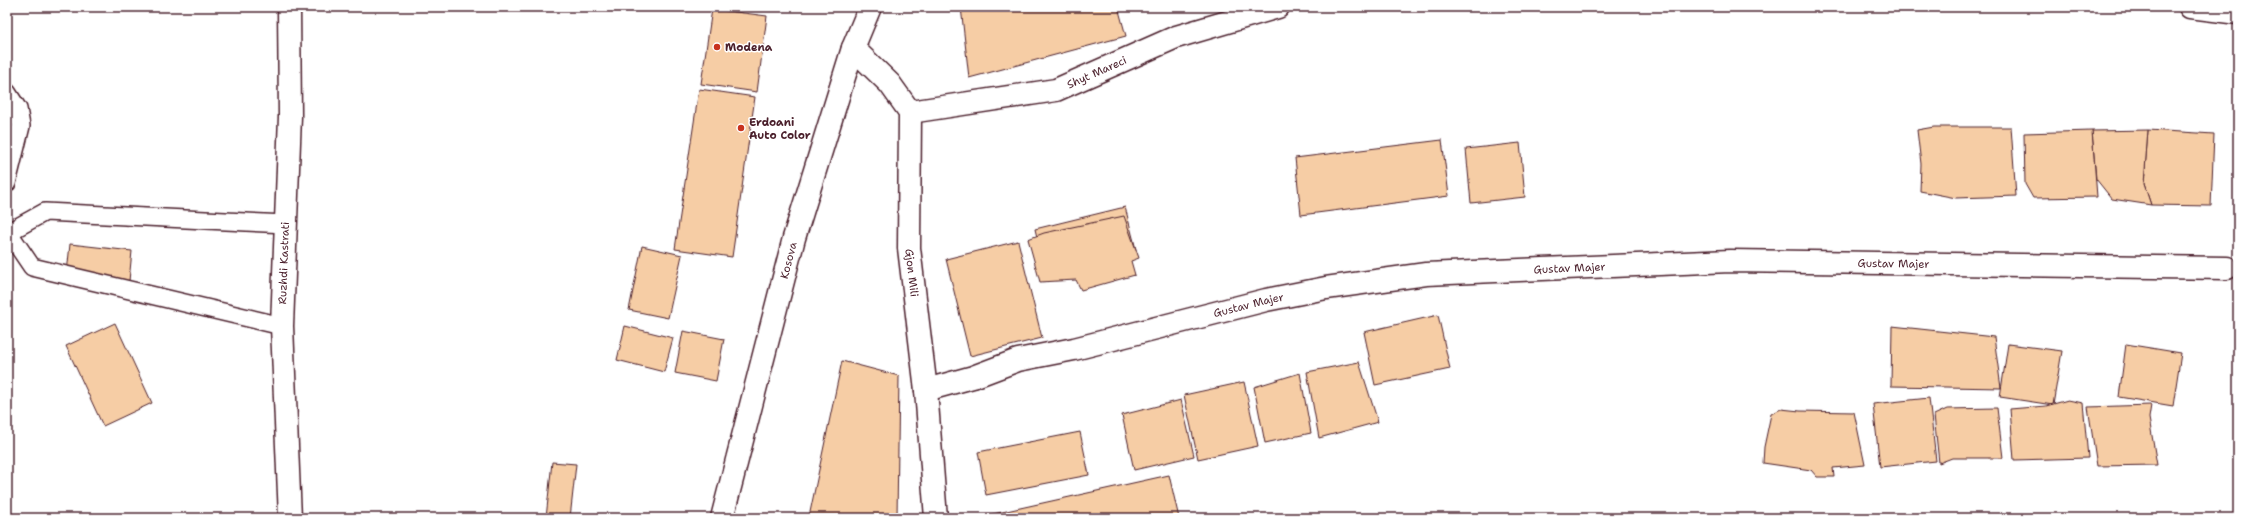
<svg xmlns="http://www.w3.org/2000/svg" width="2245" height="525" font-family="'Shantell Sans',sans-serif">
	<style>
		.building { fill: #f6cda5; stroke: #4a1f2b }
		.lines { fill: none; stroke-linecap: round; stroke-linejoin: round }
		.lane-casing { stroke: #4a1f2b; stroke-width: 20 }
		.street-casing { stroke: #4a1f2b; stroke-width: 25 }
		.secondary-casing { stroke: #4a1f2b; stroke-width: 25 }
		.lane { stroke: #fff; stroke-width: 17 }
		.street { stroke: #fff; stroke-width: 22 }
		.secondary { stroke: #fff; stroke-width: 22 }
		.poi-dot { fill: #c8321e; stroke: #fff; stroke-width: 1.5 }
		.labels { text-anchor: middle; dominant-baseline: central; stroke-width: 3; stroke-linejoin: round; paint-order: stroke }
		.poi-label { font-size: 11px; font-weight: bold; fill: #4a1f2b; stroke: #fff; text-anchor: start }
		.street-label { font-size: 11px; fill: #4a1f2b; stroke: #fff }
	</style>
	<rect width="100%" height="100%" fill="#fff"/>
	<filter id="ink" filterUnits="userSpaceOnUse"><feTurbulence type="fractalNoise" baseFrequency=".025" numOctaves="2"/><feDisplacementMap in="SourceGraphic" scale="8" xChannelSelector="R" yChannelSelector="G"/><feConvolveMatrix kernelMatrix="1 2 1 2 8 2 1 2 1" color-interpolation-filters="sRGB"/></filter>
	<g filter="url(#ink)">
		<g class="building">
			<polygon points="961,7 1118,7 1126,36 969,78"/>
			<polygon points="712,9 767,16 757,92 701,84"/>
			<polygon points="699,89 755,97 732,257 675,249"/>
			<polygon points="1934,127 2011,127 2016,196 1956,198 1920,191 1921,164 1917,130"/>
			<polygon points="2148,130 2214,134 2211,206 2151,205 2144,184"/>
			<polygon points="2148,130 2144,184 2151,205 2112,199 2096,179 2092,131"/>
			<polygon points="2092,131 2097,197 2033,198 2025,184 2024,133"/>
			<polygon points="1442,140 1449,196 1301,215 1295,158"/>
			<polygon points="1520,143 1525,197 1471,203 1466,149"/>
			<polygon points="1125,207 1138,257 1128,260 1131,273 1080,286 1077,272 1047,279 1035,229"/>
			<polygon points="1124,216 1139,258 1131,261 1135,275 1081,290 1076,280 1040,282 1028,239 1044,233"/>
			<polygon points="1018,241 1042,338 970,356 946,259"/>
			<polygon points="70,244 132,251 129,281 67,273"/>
			<polygon points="642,246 682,255 668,318 629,310"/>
			<polygon points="1438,315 1450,369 1375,385 1364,332"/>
			<polygon points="115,323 152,403 103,426 66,346"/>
			<polygon points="625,326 673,338 664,372 617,360"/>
			<polygon points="1892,326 1994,337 2001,388 1891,386"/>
			<polygon points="683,331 724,339 716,381 675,373"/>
			<polygon points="2008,344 2062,351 2053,405 2000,397"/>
			<polygon points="2126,344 2181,353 2173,406 2119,397"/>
			<polygon points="842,361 899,376 897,518 809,517"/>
			<polygon points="1359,362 1378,422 1319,438 1307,372"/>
			<polygon points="1300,373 1311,433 1265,443 1254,387"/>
			<polygon points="1244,382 1258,446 1198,459 1184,395"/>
			<polygon points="1929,398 1936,461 1880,467 1873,404"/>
			<polygon points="1181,400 1194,456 1134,470 1122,415"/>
			<polygon points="2068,400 2083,403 2088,458 2014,460 2010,409 2046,406"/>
			<polygon points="2151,405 2149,418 2157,465 2097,466 2088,407"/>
			<polygon points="1997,408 2003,458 1952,458 1939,463 1934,415 1947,409"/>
			<polygon points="1781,409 1800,411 1854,412 1865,465 1833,468 1834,477 1817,477 1811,470 1763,463 1764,447 1771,414"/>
			<polygon points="1080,432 1089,475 986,495 978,452"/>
			<polygon points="552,462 576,464 570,518 546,518"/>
			<polygon points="1169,475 1179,518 975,518"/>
		</g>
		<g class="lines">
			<g class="lane-casing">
				<g id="lane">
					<polyline points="7,92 18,109 21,126 7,183"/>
					<polyline points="7,233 45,212 286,224"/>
					<polyline points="9,233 32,267 282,326"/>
				</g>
			</g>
			<g class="street-casing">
				<g id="street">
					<polyline points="2190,7 2238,13"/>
					<path id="s1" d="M853 48 890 84 910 112 909 248 926 390 936 518"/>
					<path id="s2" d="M910 112 1056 90 1176 37 1278 7"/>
					<path id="s3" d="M926 390 973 377 1018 360 1074 349 1266 300 1326 288 1426 274 1730 261 2227 268"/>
				</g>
			</g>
			<g class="secondary-casing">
				<g id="secondary">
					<polyline points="289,7 290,116 282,326 290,518"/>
					<path id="s4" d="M722 518 794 238 853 48 870 7"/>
				</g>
			</g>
			<use href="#lane" class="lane"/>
			<use href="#street" class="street"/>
			<use href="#secondary" class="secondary"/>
		</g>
	</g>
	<g class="poi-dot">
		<circle cx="717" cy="47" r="4"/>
		<circle cx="741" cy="128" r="4"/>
	</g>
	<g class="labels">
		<g class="poi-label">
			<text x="725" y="47">Modena</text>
			<text x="749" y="122">Erdoani<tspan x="749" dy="13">Auto Color</tspan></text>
		</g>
		<g class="street-label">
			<text stroke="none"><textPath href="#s2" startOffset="192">Shyt Mareci</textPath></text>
			<text stroke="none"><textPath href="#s4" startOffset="266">Kosova</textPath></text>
			<text transform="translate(284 263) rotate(-88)">Ruzhdi Kastrati</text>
			<text stroke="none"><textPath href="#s3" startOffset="982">Gustav Majer</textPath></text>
			<text stroke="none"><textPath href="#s3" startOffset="658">Gustav Majer</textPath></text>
			<text stroke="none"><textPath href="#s1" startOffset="247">Gjon Mili</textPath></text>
			<text stroke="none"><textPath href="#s3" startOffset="334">Gustav Majer</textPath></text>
		</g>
	</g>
	<rect width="2245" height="525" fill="none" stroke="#fff" stroke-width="24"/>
	<rect x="12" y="12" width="2221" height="501" fill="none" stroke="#4a1f2b" stroke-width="1.5" filter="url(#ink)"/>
</svg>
